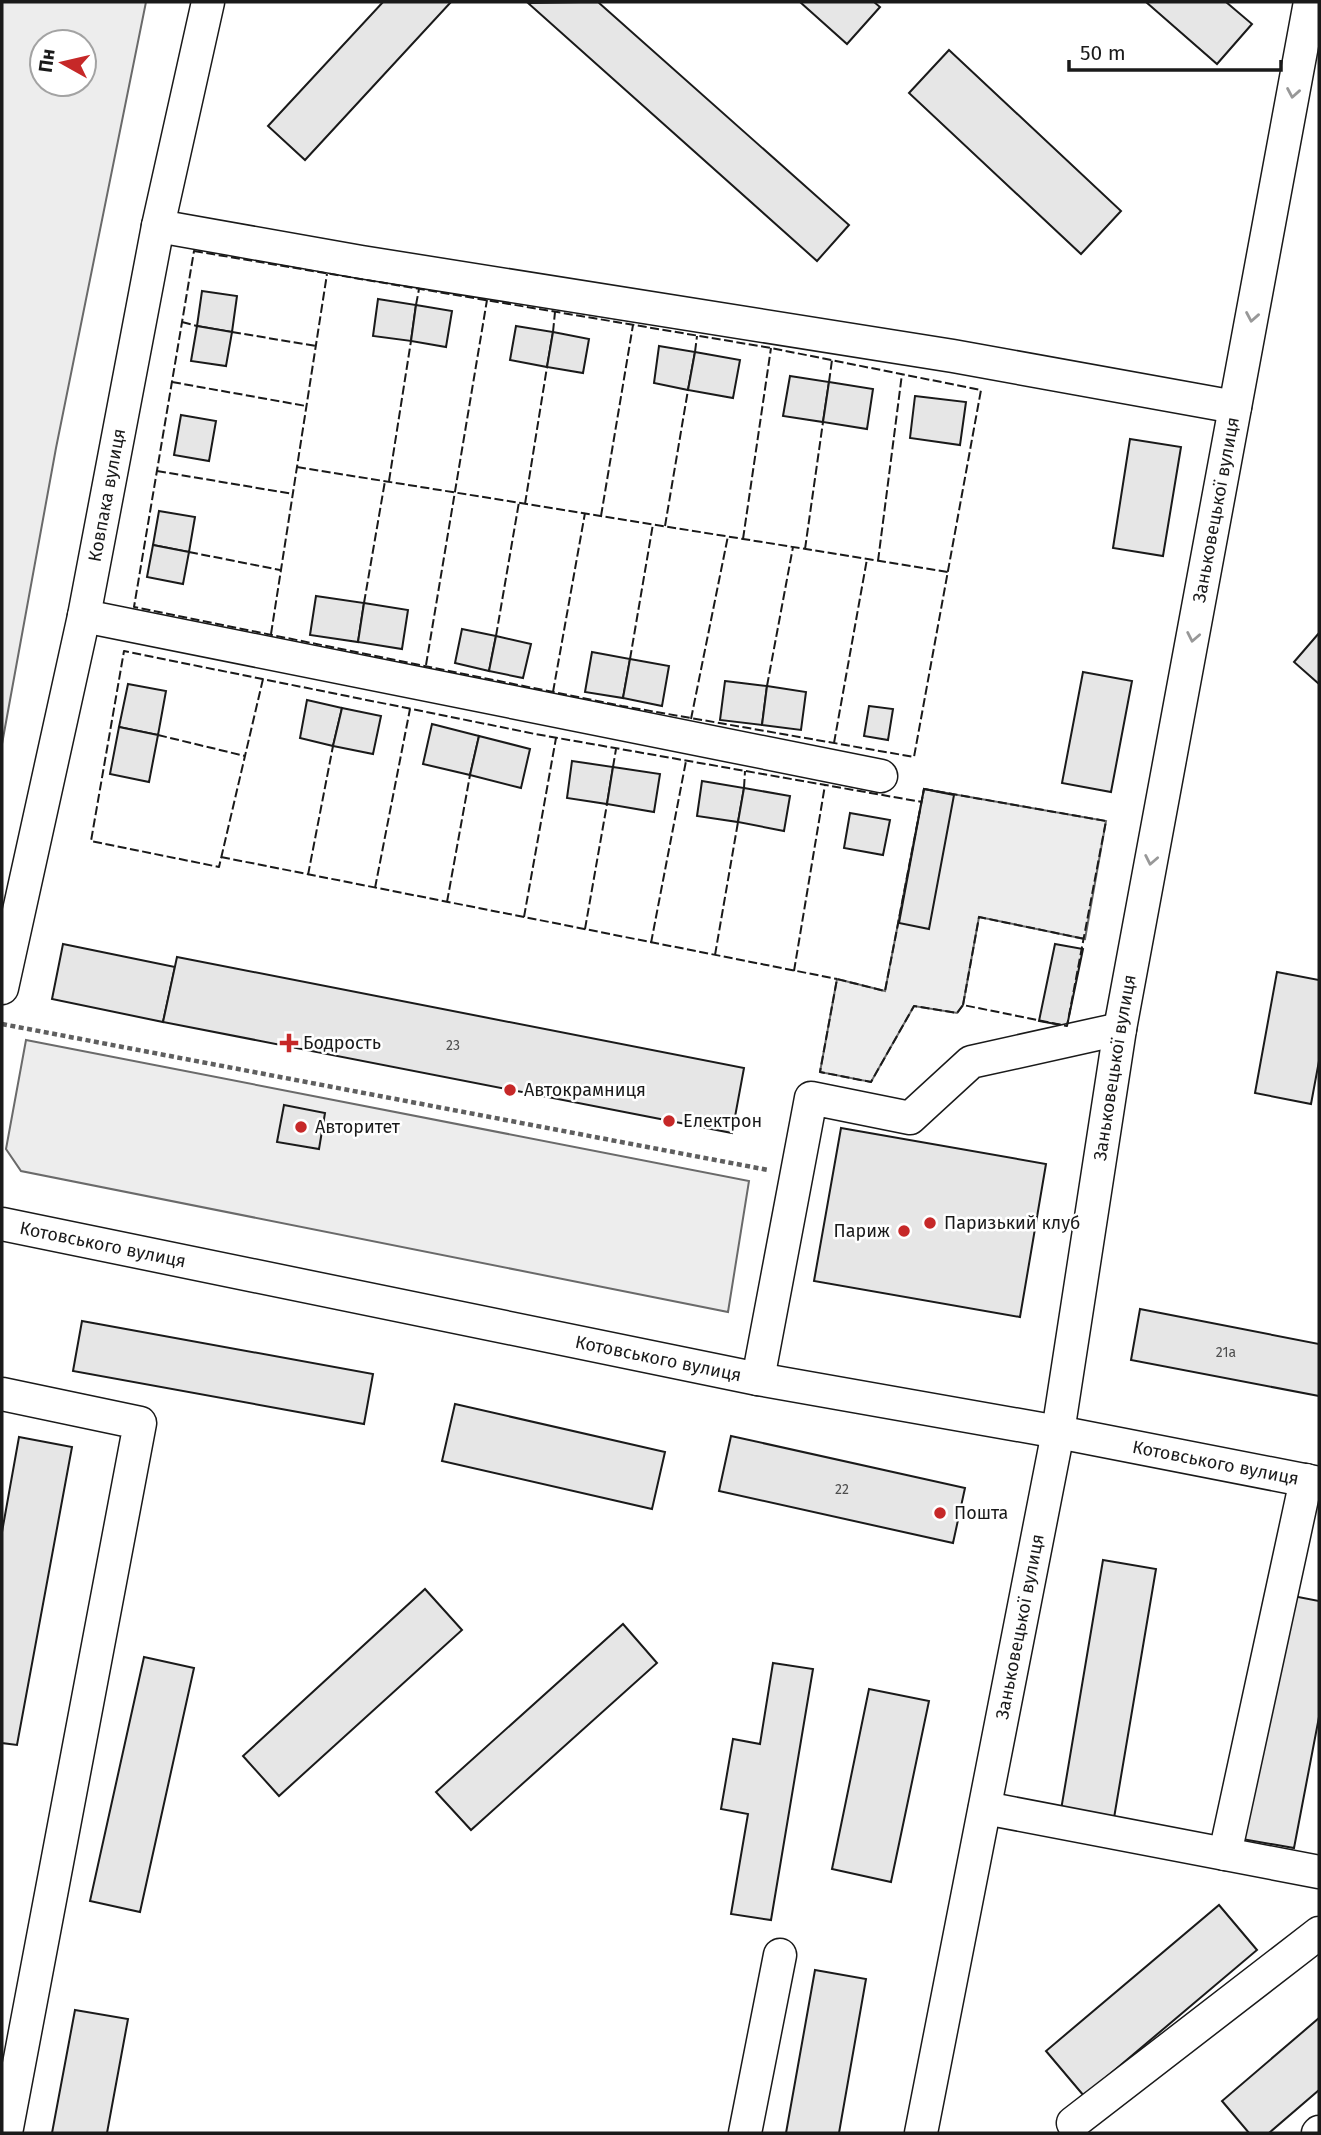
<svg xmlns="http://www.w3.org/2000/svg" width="1321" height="2135" font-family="'Fira Sans',sans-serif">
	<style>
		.built { fill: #ededed; stroke: #6a6a6a; stroke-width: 2; fill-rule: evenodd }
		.building { fill: #e6e6e6; stroke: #1a1a1a; stroke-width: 2 }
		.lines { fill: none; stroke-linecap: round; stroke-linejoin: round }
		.minor-casing { stroke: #1a1a1a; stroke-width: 35 }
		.path { stroke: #5f5f5f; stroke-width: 4.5; stroke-dasharray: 5 3.5; stroke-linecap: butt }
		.minor { stroke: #fff; stroke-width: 32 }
		.fence { stroke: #1a1a1a; stroke-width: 2; stroke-dasharray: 9 3.5; stroke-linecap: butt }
		.oneway { stroke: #989898 }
		.poi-dot { fill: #c62828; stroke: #fff; stroke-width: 2.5 }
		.labels { text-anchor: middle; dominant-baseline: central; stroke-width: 5; stroke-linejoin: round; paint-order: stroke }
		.number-label { font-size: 14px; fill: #4d4d4d }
		.street-label { font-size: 18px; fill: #1a1a1a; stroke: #fff }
		.poi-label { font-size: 18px; fill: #1a1a1a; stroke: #fff; text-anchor: start }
	</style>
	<rect width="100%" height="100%" fill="#fff"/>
	<g class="built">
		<path d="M2 2H146L56 448 2 744ZM42 42H84V84H42Z"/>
		<polygon points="924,789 1106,821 1085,939 979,917 963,1005 957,1013 914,1006 871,1082 820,1072 837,979 885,991"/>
		<polygon points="26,1040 749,1181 728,1312 21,1171 6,1149"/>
	</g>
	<g class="building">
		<polygon points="383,2 451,2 305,160 268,126"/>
		<polygon points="598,2 849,225 817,261 528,3"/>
		<polygon points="800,2 874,2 880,7 847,44"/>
		<polygon points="1146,2 1226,2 1252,24 1217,64"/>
		<polygon points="949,50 1121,211 1081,254 909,93"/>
		<polygon points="202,291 237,296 232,332 197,326"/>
		<polygon points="378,299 416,305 411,341 373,336"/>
		<polygon points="416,305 452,311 446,347 411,341"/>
		<polygon points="197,326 232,332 226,366 191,361"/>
		<polygon points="516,326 553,332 547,367 510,360"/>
		<polygon points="553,332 589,339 583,373 547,367"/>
		<polygon points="659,346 695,352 688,390 654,383"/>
		<polygon points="695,352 740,360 733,398 688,390"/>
		<polygon points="790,376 829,382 823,422 783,416"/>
		<polygon points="829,382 873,389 867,429 823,422"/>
		<polygon points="915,396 966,402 960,445 910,438"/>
		<polygon points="181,415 216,421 209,461 174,455"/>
		<polygon points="1130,439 1181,447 1163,556 1113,548"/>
		<polygon points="159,511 195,517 189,552 153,545"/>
		<polygon points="153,545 189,552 183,584 147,577"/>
		<polygon points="316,596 364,603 358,642 310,635"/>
		<polygon points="364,603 408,610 402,649 358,642"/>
		<polygon points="462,629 496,636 489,671 455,663"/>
		<polygon points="1319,633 1319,684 1294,662"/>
		<polygon points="496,636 531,644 523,678 489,671"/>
		<polygon points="592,652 630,659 623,698 585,692"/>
		<polygon points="630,659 669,666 662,706 623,698"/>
		<polygon points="1083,672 1132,681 1111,792 1062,783"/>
		<polygon points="725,681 767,686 762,725 720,720"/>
		<polygon points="128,684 166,691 158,735 119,727"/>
		<polygon points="767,686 806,692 801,730 762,725"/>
		<polygon points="307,700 342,708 333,746 300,738"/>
		<polygon points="869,706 893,709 888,740 864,736"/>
		<polygon points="342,708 381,716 373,754 333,746"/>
		<polygon points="432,724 479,736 470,775 423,764"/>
		<polygon points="119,727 158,735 149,782 110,774"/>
		<polygon points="479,736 530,749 521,788 470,775"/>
		<polygon points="572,761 613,767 607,804 567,798"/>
		<polygon points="613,767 660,774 654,812 607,804"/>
		<polygon points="702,781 744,788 738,822 697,816"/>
		<polygon points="744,788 790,796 784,831 738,822"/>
		<polygon points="924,789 954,795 929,929 899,923"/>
		<polygon points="850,813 890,820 883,855 844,848"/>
		<polygon points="63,944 175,967 163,1022 52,999"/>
		<polygon points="1055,944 1083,949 1067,1026 1039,1021"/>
		<polygon points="177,957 744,1068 732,1133 163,1022"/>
		<polygon points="1277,972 1319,980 1319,1061 1311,1104 1255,1093"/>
		<polygon points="284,1105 325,1113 319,1149 277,1142"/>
		<polygon points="841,1128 1046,1164 1020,1317 814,1281"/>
		<polygon points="1140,1309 1319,1344 1319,1396 1131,1360"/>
		<polygon points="82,1321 373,1374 364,1424 73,1371"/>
		<polygon points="455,1404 665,1452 652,1509 442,1461"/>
		<polygon points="731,1436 965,1488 953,1543 719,1491"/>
		<polygon points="19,1437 72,1447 17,1745 2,1743 2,1532"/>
		<polygon points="1103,1560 1156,1569 1114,1818 1061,1810"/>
		<polygon points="425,1589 462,1630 279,1796 243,1756"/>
		<polygon points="1288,1595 1319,1601 1319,1717 1294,1848 1242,1839"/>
		<polygon points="623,1624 657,1663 471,1830 436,1792"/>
		<polygon points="144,1657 194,1668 140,1912 90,1901"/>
		<polygon points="773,1663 813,1669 771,1920 731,1914 748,1814 721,1809 733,1739 760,1744"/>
		<polygon points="869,1689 929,1701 891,1882 832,1869"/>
		<polygon points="1219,1905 1257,1950 1084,2096 1046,2051"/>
		<polygon points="815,1970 866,1979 839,2133 786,2133"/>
		<polygon points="75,2010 128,2019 107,2133 52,2133"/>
		<polygon points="1319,2018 1319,2090 1269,2133 1249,2133 1222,2101"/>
	</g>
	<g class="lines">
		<g class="minor-casing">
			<g id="minor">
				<polyline points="158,226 361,262 953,356 1235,407"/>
				<polyline points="84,616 881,776"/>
				<path id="s1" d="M2 988 84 616 158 226 208 2"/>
				<path id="s2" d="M2 1224 758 1379 1058 1432 1319 1483"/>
				<polyline points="758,1379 811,1098 910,1118 971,1062 1120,1029"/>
				<polyline points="2,1394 140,1423 6,2133"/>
				<polyline points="985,1808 1319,1872"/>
				<polyline points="1225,1854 1306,1480"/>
				<polyline points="1073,2123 1319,1933"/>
				<polyline points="745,2133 780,1955"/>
				<path id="s3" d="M921 2133 1058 1432 1120 1029 1310 2"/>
				<polyline points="1318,2133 1319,2132"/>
			</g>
		</g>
		<polyline class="path" points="2,1024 768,1170"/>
		<use href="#minor" class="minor"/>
		<g class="fence">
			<polygon points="194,251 771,348 981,390 914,757 622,706 134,607"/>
			<polyline points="416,305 419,289"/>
			<polyline points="182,322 197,326"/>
			<polyline points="232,332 316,346"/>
			<polyline points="553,332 555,312"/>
			<polyline points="695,352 697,336"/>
			<polyline points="172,382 306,406"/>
			<polyline points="829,382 832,360"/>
			<polyline points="297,467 948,572"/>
			<polyline points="157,471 293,494"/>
			<polyline points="389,481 411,341"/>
			<polyline points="525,504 547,367"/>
			<polyline points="601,516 633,325"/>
			<polyline points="665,526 688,390"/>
			<polyline points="743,539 771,348"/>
			<polyline points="805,549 823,422"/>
			<polyline points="189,552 280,570"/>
			<polyline points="878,561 902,374"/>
			<polyline points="364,603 385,481"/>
			<polyline points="271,634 327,274"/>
			<polyline points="496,636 519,502"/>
			<polyline points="630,659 653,524"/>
			<polyline points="426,665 487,300"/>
			<path d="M263 679 219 867 91 841 124 651C261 679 398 706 535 734L922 802"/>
			<polyline points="767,686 793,547"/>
			<polyline points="553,692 585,513"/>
			<polyline points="691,719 728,536"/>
			<polyline points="158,735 245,756"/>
			<polyline points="834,743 867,559"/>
			<polyline points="613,767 616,749"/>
			<polyline points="744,788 745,771"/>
			<polygon points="924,789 1106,821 1067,1026 963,1005 957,1013 914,1006 871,1082 820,1072 837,979 885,991"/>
			<polyline points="221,857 837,979"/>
			<polyline points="308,875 333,746"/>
			<polyline points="375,888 410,709"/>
			<polyline points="447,902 470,775"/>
			<polyline points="524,917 556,738"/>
			<polyline points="585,929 607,804"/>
			<polyline points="651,943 686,761"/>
			<polyline points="715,955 738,822"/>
			<polyline points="794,971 825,785"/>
			<polyline points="963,1005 979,917 1085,939"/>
		</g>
	</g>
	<defs><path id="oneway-chevron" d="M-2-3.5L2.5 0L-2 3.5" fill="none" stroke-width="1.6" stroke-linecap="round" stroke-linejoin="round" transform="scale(1.75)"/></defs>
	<g class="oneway">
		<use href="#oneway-chevron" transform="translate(1293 93) rotate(100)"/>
		<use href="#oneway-chevron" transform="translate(1252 317) rotate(100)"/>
		<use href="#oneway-chevron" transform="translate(1193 637) rotate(101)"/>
		<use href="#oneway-chevron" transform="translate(1151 860) rotate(101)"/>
	</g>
	<g class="poi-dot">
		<path d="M285.5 1032.5h7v7h7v7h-7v7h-7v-7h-7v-7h7z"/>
		<circle cx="510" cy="1090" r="7"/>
		<circle cx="669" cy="1121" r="7"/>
		<circle cx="301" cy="1127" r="7"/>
		<circle cx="930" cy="1223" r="7"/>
		<circle cx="904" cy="1231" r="7"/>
		<circle cx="940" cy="1513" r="7"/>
	</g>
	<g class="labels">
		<g class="number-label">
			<text x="453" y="1045">23</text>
			<text x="1226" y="1352">21а</text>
			<text x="842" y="1489">22</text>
		</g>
		<g class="street-label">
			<text stroke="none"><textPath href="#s1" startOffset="504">Ковпака вулиця</textPath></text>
			<text stroke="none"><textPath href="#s3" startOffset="1650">Заньковецької вулиця</textPath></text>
			<text stroke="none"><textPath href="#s3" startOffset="1083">Заньковецької вулиця</textPath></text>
			<text stroke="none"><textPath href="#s2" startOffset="103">Котовського вулиця</textPath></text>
			<text stroke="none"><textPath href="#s2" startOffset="670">Котовського вулиця</textPath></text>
			<text stroke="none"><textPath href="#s2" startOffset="1237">Котовського вулиця</textPath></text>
			<text stroke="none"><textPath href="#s3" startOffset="516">Заньковецької вулиця</textPath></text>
		</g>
		<g class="poi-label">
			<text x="303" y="1043">Бодрость</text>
			<text x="524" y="1090">Автокрамниця</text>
			<text x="683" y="1121">Електрон</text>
			<text x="315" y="1127">Авторитет</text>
			<text x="944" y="1223">Паризький клуб</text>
			<text x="890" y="1231" text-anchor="end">Париж</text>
			<text x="954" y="1513">Пошта</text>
		</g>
	</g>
	<rect width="1321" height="2135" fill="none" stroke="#1a1a1a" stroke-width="7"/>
	<g transform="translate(63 63) rotate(278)"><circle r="33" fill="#ffffff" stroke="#a3a3a3" stroke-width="2"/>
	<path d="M0-5L12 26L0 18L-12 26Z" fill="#c62828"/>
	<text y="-10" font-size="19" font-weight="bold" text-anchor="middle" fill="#1a1a1a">Пн</text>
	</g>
	<path d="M1069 60v10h212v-10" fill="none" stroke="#1a1a1a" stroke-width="3.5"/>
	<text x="1080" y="60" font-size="21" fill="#1a1a1a" stroke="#ffffff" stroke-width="5" paint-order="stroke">50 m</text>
</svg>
